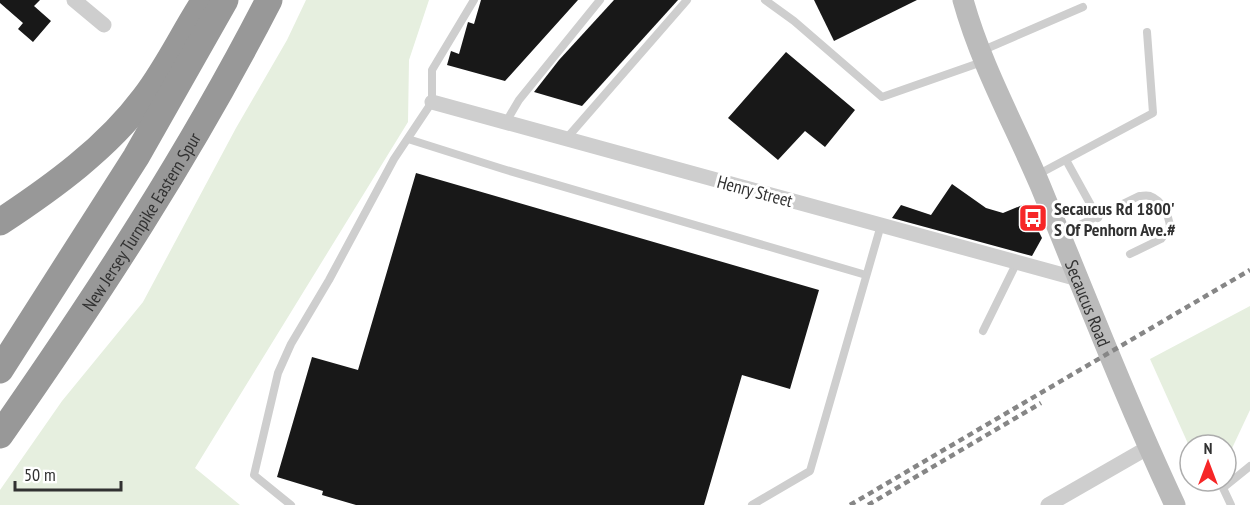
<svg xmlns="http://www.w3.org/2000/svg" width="1250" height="505" font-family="'PT Sans Narrow',sans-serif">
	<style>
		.green { fill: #e6efdf }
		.building { fill: #181818 }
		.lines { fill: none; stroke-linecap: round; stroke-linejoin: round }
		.lane { stroke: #cecece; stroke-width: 8 }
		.street { stroke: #cecece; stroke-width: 15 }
		.secondary { stroke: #bbb; stroke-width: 21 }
		.highway { stroke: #989898; stroke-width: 27 }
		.rail { stroke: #868686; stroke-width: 4.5; stroke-dasharray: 6 4.5; stroke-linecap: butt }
		.labels { text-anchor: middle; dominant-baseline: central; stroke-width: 6; stroke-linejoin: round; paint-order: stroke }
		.street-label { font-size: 18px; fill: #313131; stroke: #fff }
		.poi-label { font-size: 18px; font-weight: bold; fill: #313131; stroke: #fff; text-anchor: start }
	</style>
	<rect width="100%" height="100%" fill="#fff"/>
	<g class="green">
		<polygon points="306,0 429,0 409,60 408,122 195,468 240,505 0,505 0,490 62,401 143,302 236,128 287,40"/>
		<polygon points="1250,306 1250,410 1226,461 1226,445 1190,445 1190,448 1150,359"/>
	</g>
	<g class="building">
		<polygon points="0,0 40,0 34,6 51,21 33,42 18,29 23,23 0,3"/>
		<polygon points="481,0 578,0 505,81 447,65 451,51 459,54 468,22 474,24"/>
		<polygon points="614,0 678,0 582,106 534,92 559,60"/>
		<polygon points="814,0 917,0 834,41"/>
		<polygon points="786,52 855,110 825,147 805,131 778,160 728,118"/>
		<polygon points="416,173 819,290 790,389 742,375 704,505 356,505 322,495 323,491 277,477 312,357 358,370"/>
		<polygon points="952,184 986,208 1003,213 1025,204 1042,238 1032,256 892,218 901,205 931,215"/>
	</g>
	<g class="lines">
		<g class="lane">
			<polyline points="765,0 794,21 882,97 982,62"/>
			<polyline points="981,51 1083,7"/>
			<polyline points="506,122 519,100 600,0"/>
			<polyline points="408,139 503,169 866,275"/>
			<polyline points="566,139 687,0"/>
			<polyline points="1066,160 1098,218"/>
			<polyline points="1037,175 1153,113 1147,32"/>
			<path d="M1061 234 1139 196C1143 196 1146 195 1150 196 1162 200 1169 216 1170 227L1161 239 1130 254"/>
			<polyline points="983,331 1017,262"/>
			<polyline points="291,505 254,475 278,373 291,344 329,280 394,159 432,102 432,70 474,0"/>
			<polyline points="752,505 810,471 881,225"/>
			<polyline points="1231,505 1223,488 1250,466"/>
		</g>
		<g class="street">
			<polyline points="74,0 104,25"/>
			<polyline points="432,102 1078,279"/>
			<polyline points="1048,505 1149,447"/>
		</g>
		<path class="secondary" id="s1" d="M963 0C981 65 1014 124 1040 185 1084 292 1126 400 1175 505"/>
		<g class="highway">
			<path d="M0 222C53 187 107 148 145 97 168 67 184 32 205 0"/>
			<polyline points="0,370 136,157 225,0"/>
			<path id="s2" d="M0 435C98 295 191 152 269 0"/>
		</g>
		<g class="rail">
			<polyline points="850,505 1250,270"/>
			<polyline points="868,505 1041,403"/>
		</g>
	</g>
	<defs>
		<g id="bus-square" transform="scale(1.5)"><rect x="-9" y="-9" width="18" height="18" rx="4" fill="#f62627" stroke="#fff"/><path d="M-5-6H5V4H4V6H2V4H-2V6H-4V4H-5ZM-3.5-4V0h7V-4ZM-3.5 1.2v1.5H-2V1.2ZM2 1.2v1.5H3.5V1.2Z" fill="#fff"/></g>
	</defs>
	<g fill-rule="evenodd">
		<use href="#bus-square" x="1033" y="218"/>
	</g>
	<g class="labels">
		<g class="street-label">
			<text transform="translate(755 191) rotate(15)">Henry Street</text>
			<text stroke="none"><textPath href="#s2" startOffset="256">New Jersey Turnpike Eastern Spur</textPath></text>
			<text stroke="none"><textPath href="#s1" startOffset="328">Secaucus Road</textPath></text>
		</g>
		<g class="poi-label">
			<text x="1054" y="208">Secaucus Rd 1800'<tspan x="1054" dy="21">S Of Penhorn Ave.#</tspan></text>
		</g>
	</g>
	<g transform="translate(1208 463)"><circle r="28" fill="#ffffff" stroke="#adadad" stroke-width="1.5"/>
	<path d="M0-4.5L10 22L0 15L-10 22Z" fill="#f62627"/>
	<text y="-9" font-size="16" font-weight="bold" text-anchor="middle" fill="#313131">N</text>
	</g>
	<path d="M15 481v9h106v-9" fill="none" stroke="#313131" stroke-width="3"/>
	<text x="24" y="481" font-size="18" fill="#313131" stroke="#ffffff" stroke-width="4.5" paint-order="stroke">50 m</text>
</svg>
